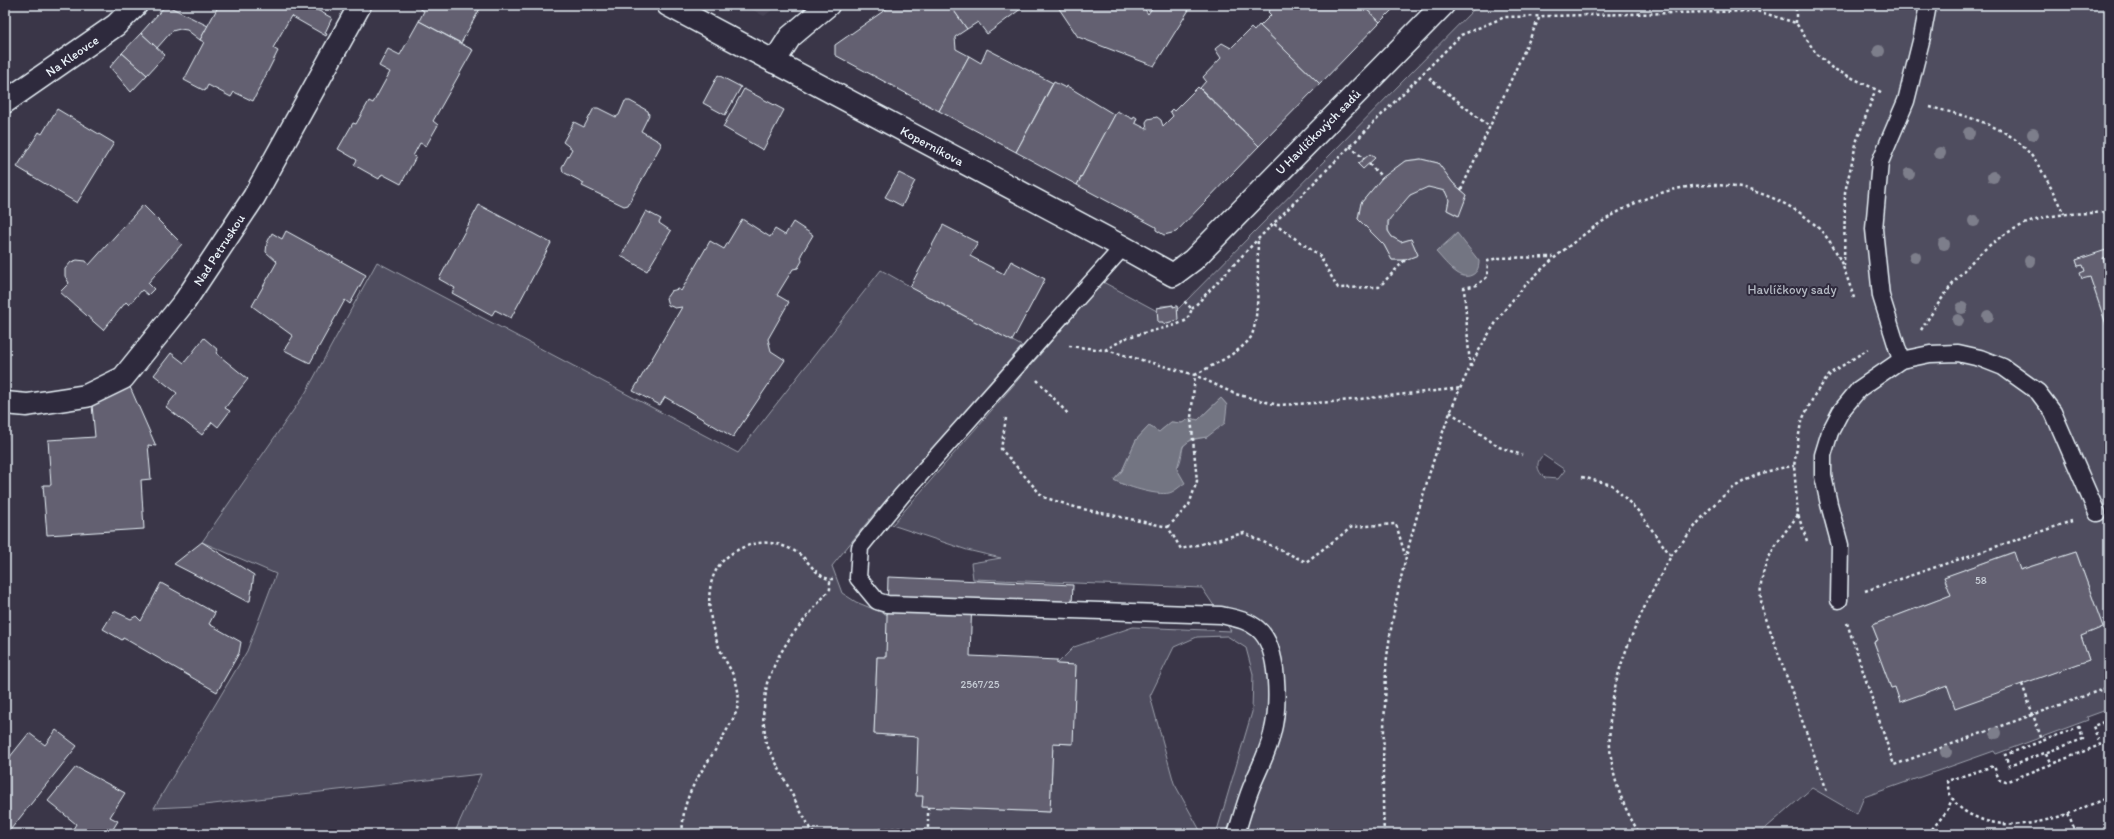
<svg xmlns="http://www.w3.org/2000/svg" width="2114" height="839" font-family="Itim,sans-serif">
	<style>
		.built { fill: #464354 }
		.green { fill: #504e5f; stroke: #9ca0ac; fill-rule: evenodd }
		.water { fill: #737482; stroke: #a2a6b1 }
		.building { fill: #636171; stroke: #e8f1f8 }
		.lines { fill: none; stroke-linecap: round; stroke-linejoin: round }
		.lane-casing { stroke: #e8f1f8; stroke-width: 19 }
		.street-casing { stroke: #e8f1f8; stroke-width: 25 }
		.path { stroke: #e8f1f8; stroke-width: 2.5; stroke-dasharray: 3 3; stroke-linecap: butt }
		.lane { stroke: #2f2a3d; stroke-width: 16 }
		.street { stroke: #2f2a3d; stroke-width: 22 }
		.tree { fill: #7d7e8b }
		.labels { text-anchor: middle; dominant-baseline: central; stroke-width: 4; stroke-linejoin: round; paint-order: stroke }
		.number-label { font-size: 11px; fill: #c7cdd6 }
		.street-label { font-size: 13px; fill: #e8f1f8; stroke: #2f2a3d }
		.park-label { font-size: 13px; fill: #b3b8c2; stroke: #2f2a3d }
	</style>
	<rect width="100%" height="100%" fill="#3a3648"/>
	<filter id="ink" filterUnits="userSpaceOnUse"><feTurbulence type="fractalNoise" baseFrequency=".025" numOctaves="2"/><feDisplacementMap in="SourceGraphic" scale="8" xChannelSelector="R" yChannelSelector="G"/><feConvolveMatrix kernelMatrix="1 2 1 2 8 2 1 2 1" color-interpolation-filters="sRGB"/></filter>
	<g filter="url(#ink)">
		<polygon class="built" points="744,5 779,5 764,16"/>
		<path class="green" d="M1478 5H2109V284L2103 258 2108 256 2106 251 2076 260 2078 266 2083 265 2087 277H2090L2109 333V709L2087 717 2088 720 1996 754 1994 751 1864 797 1857 814 1812 788 1759 834H1216L1252 712 1253 674 1246 648 1227 636 1197 637 1174 647 1150 696 1174 783 1202 834H454L481 774 195 806 154 808 247 651 276 574 202 542 306 392 377 262 738 453 881 270 943 305 1022 346 873 515 832 566 842 593 856 602 888 615 886 657H877L874 734 919 737 916 795 923 796V807L1050 812 1053 743 1072 744 1076 665 1057 664 1074 647 1133 627 1231 631 1202 588 973 579 971 563 1001 558 967 550 892 525 1103 282 1157 311V308H1161V306L1173 305V307L1177 306V309L1179 308ZM1421 159 1438 163 1453 183 1467 195 1458 216 1447 210 1449 200 1445 191C1440 190 1434 187 1429 187 1414 187 1382 216 1389 232 1391 237 1396 239 1401 242L1411 239 1418 255 1405 260H1392L1384 245 1358 219 1361 203 1382 178 1405 161ZM1457 233V273L1436 252ZM1221 398 1227 405 1207 437C1171 442 1189 450 1176 470 1171 478 1160 485 1153 492L1124 485 1114 480 1122 471 1136 440 1149 426 1159 432 1171 422 1182 423 1191 419 1198 420ZM1543 455 1565 470 1558 479 1545 478C1537 471 1535 463 1543 455ZM2013 552 2020 570 2076 552 2103 627 2081 636 2089 660 1955 707 1947 685 1900 701 1895 687 1891 688 1874 642 1878 640 1872 625 1951 595 1945 577Z"/>
		<g class="water">
			<path d="M1457 233 1479 261C1479 266 1478 272 1472 275 1459 282 1444 260 1436 252L1452 239Z"/>
			<path d="M1221 398 1227 405 1225 423 1207 437 1192 439 1183 446 1177 469 1185 483C1180 486 1174 492 1169 493 1157 496 1124 486 1114 480L1122 471 1136 440 1149 426 1159 432 1171 422 1182 423 1191 418 1198 420Z"/>
		</g>
		<g class="building">
			<polygon points="166,5 208,26 200,40 187,30 180,29 172,31 157,48 141,33"/>
			<polygon points="219,5 225,7 226,5 308,5 332,18 325,33 327,34 326,36 291,16 273,48 278,51 253,101 234,92 231,97 208,85 205,91 184,80 204,42 200,40"/>
			<polygon points="414,5 482,5 461,43 419,21 424,11"/>
			<polygon points="892,5 950,5 967,29 955,37 956,49 969,56 939,111 835,55 835,45"/>
			<polygon points="950,5 1026,5 987,34 978,22 967,29"/>
			<polygon points="1061,5 1142,5 1148,14 1154,5 1192,5 1154,66 1078,37 1058,7"/>
			<polygon points="1274,5 1362,5 1380,22 1320,84 1260,26 1271,15 1268,12"/>
			<polygon points="1362,5 1397,5 1380,22"/>
			<polygon points="419,21 473,50 433,121 438,125 426,146 420,143 413,156 416,157 401,184 382,174 379,179 354,165 357,160 338,149 353,123 356,124 369,101 373,103 390,72 379,66 388,49 400,55"/>
			<polygon points="1259,25 1320,84 1259,146 1200,88 1206,81 1203,77 1221,58 1215,49 1222,43 1231,48 1251,28 1254,31"/>
			<polygon points="141,33 165,55 147,75 122,53"/>
			<polygon points="987,49 1053,83 1016,152 939,111 969,56 981,63"/>
			<polygon points="122,53 147,75 131,92 110,67"/>
			<polygon points="718,75 741,87 725,115 703,103"/>
			<polygon points="1054,82 1066,88 1067,86 1115,115 1077,185 1016,152"/>
			<polygon points="1198,87 1259,146 1176,232 1164,235 1156,230 1156,227 1077,185 1117,111 1133,119 1134,116 1137,118 1135,123 1147,129 1146,122 1148,119 1157,117 1161,120 1163,126 1173,116 1170,111 1172,109 1174,111"/>
			<polygon points="744,89 784,110 763,150 723,127"/>
			<polygon points="625,101 630,101 648,111 649,115 641,131 660,142 661,145 628,205 624,206 582,186 584,183 563,172 562,167 572,149 563,142 574,122 584,127 594,108 598,108 616,117 619,115"/>
			<polygon points="57,109 114,143 77,203 17,167 39,132 42,134"/>
			<polygon points="1370,154 1375,158 1363,169 1358,164"/>
			<polygon points="1421,159 1438,163 1453,183 1467,195 1459,216 1447,210 1449,200 1445,191 1428,187 1410,195 1388,221 1388,231 1392,237 1401,242 1411,239 1418,255 1405,260 1392,260 1384,245 1358,219 1361,203 1382,178 1405,161"/>
			<polygon points="899,173 915,181 902,206 885,197"/>
			<polygon points="143,205 182,244 148,283 154,289 148,295 142,290 129,305 126,302 103,330 60,292 69,283 65,276 65,269 71,262 77,260 86,261 89,265"/>
			<polygon points="479,205 551,243 511,318 495,310 492,315 452,293 455,288 439,279"/>
			<polygon points="646,211 661,219 659,223 671,231 647,271 621,256"/>
			<polygon points="742,219 770,237 775,229 785,235 793,222 813,235 801,255 802,261 798,268 793,269 777,295 789,302 768,339 771,351 785,360 733,437 665,397 660,405 633,391 682,307 675,308 668,305 666,298 671,291 678,289 681,291 710,241 724,249"/>
			<polygon points="943,225 978,243 970,256 1004,274 1011,261 1045,279 1012,341 910,287"/>
			<polygon points="286,231 366,275 350,304 345,300 310,363 284,350 293,336 252,306 277,262 266,252 267,243 272,233 282,239"/>
			<polygon points="2106,250 2108,256 2103,258 2109,284 2109,333 2090,277 2082,279 2080,273 2085,271 2083,265 2078,266 2076,260"/>
			<polygon points="1173,305 1173,307 1177,306 1178,320 1163,324 1163,322 1158,322 1157,308"/>
			<polygon points="204,338 218,350 216,353 248,379 225,408 230,411 218,427 212,422 202,435 166,407 177,393 154,375 171,353 184,363"/>
			<polygon points="130,387 156,446 148,445 151,479 141,480 144,529 47,535 43,485 51,485 48,440 95,437 92,405"/>
			<polygon points="5,415 9,415 5,457"/>
			<polygon points="202,542 254,575 250,601 246,601 174,564"/>
			<polygon points="2014,552 2020,570 2076,552 2103,627 2081,636 2089,660 1955,708 1947,685 1900,702 1895,687 1891,688 1874,642 1878,640 1872,625 1951,595 1944,577"/>
			<polygon points="888,577 1073,585 1072,604 972,599 970,656 1057,660 1057,664 1076,665 1073,744 1053,743 1050,812 922,807 923,796 916,796 918,737 874,734 877,657 886,657"/>
			<polygon points="161,583 215,613 209,624 241,642 239,653 217,692 127,640 123,638 122,640 103,629 114,611 131,619 136,616 141,621"/>
			<polygon points="56,730 77,746 7,834 5,834 5,763 29,733 45,745"/>
			<polygon points="76,767 125,793 110,817 118,821 110,834 70,834 76,824 48,801"/>
		</g>
		<g class="lines">
			<g class="lane-casing">
				<g id="lane">
					<path d="M1123 247 902 495 860 547 858 578 877 601 887 604 1221 615C1234 618 1248 620 1258 629 1280 647 1279 708 1272 734 1268 753 1258 770 1251 788 1245 803 1241 819 1236 834"/>
					<polyline points="1901,360 1881,296 1874,229 1880,162 1906,101 1922,37 1928,5"/>
					<polyline points="1839,600 1840,545 1829,504 1823,476 1823,455 1830,432 1841,411 1859,389 1901,360 1930,354 1958,353 1980,358 2003,367 2038,392 2053,412 2097,513"/>
				</g>
			</g>
			<g class="street-casing">
				<g id="street">
					<polyline points="668,5 1123,247 1173,275 1193,260 1443,5"/>
					<polyline points="774,62 790,37 828,5"/>
					<polyline points="5,102 116,25 136,5"/>
					<polyline points="5,403 27,405 86,396 123,378 185,301 254,197 360,5"/>
				</g>
			</g>
			<g class="path">
				<polyline points="1796,23 1796,5"/>
				<polyline points="1429,78 1490,127"/>
				<path d="M1930 107C1958 114 1989 121 2013 138 2038 155 2051 189 2064 214"/>
				<polyline points="1350,146 1364,159"/>
				<polyline points="1369,164 1380,175"/>
				<polyline points="1461,190 1540,16"/>
				<polyline points="1274,224 1319,255 1338,288 1379,287 1405,260"/>
				<polyline points="1844,266 1845,192 1857,140 1875,91"/>
				<polyline points="1192,309 1258,239 1461,35 1505,17 1757,11 1796,23 1815,52 1832,68 1883,93"/>
				<path d="M1921 330C1949 286 1982 238 2033 221 2058 212 2084 214 2109 212"/>
				<polyline points="1069,346 1105,350 1128,337 1176,325 1187,320 1192,309 1183,300"/>
				<polyline points="1106,350 1195,375 1235,394 1278,405 1332,402 1462,388"/>
				<polyline points="1470,367 1464,288 1477,285 1487,277 1488,261 1497,258 1553,257"/>
				<polyline points="1037,380 1069,415"/>
				<polyline points="1450,412 1499,447 1522,455"/>
				<polyline points="1006,418 1001,449 1043,497 1078,508 1168,527 1181,549 1244,533 1306,562 1352,527 1396,524 1405,555"/>
				<path d="M1582 477 1612 485 1639 512 1671 556C1622 646 1578 738 1640 834"/>
				<path d="M1798 515C1776 544 1755 568 1762 607L1827 791"/>
				<path d="M1168 527 1189 505 1197 481 1191 418 1195 375C1212 365 1236 355 1249 340 1261 326 1257 260 1258 239"/>
				<polyline points="2106,536 2109,545"/>
				<polyline points="1807,541 1798,515 1794,466 1801,422 1815,394 1831,373 1868,349"/>
				<path d="M1671 556C1710 509 1729 474 1794 466"/>
				<polyline points="1865,591 2072,521"/>
				<polyline points="1847,623 1894,765 2109,687"/>
				<polyline points="2022,684 2042,740"/>
				<polygon points="2079,727 2083,739 2009,766 2005,755"/>
				<polyline points="2046,753 2051,765"/>
				<polyline points="928,807 928,834"/>
				<polyline points="2068,814 2109,797"/>
				<path d="M682 834C683 824 683 813 686 804 693 779 712 758 724 735 729 726 736 716 738 705 741 685 731 671 722 654 710 628 701 587 721 563 729 553 745 545 758 543 773 541 791 547 803 557 811 565 820 580 833 579"/>
				<polyline points="814,834 801,812 766,743 763,716 767,683 777,659 791,636 830,589 830,579"/>
				<path d="M856 834C879 828 905 827 928 832"/>
				<path d="M1384 834C1382 790 1383 748 1385 704 1386 686 1385 667 1388 650 1395 595 1409 542 1425 489 1441 432 1462 374 1495 324 1518 288 1551 259 1586 233 1628 202 1676 180 1729 186 1765 191 1805 209 1828 239 1841 257 1847 277 1854 298"/>
				<polyline points="1928,834 1947,811 1952,799"/>
				<path d="M2076 834 2068 814C2039 823 2013 829 1983 820 1972 816 1959 810 1953 799 1949 795 1948 787 1947 781L1994 766 1999 780 2006 782 2100 745 2093 726 2109 720"/>
			</g>
			<use href="#lane" class="lane"/>
			<use href="#street" class="street"/>
		</g>
		<g class="tree">
			<circle cx="1879" cy="51" r="6"/>
			<circle cx="1969" cy="133" r="6"/>
			<circle cx="2033" cy="134" r="6"/>
			<circle cx="1940" cy="153" r="6"/>
			<circle cx="1909" cy="174" r="6"/>
			<circle cx="1993" cy="177" r="6"/>
			<circle cx="1974" cy="221" r="6"/>
			<circle cx="1944" cy="244" r="6"/>
			<circle cx="1915" cy="257" r="6"/>
			<circle cx="2030" cy="261" r="6"/>
			<circle cx="1962" cy="308" r="6"/>
			<circle cx="1988" cy="316" r="6"/>
			<circle cx="1958" cy="320" r="6"/>
			<circle cx="1996" cy="733" r="6"/>
			<circle cx="1946" cy="752" r="6"/>
		</g>
	</g>
	<g class="labels">
		<g class="number-label">
			<text x="1981" y="580">58</text>
			<text x="980" y="684">2567/25</text>
		</g>
		<g class="street-label">
			<text transform="translate(72 56) rotate(-35)">Na Kleovce</text>
			<text transform="translate(1318 132) rotate(-45)">U Havlíčkových sadů</text>
			<text transform="translate(932 146) rotate(28)">Koperníkova</text>
			<text transform="translate(219 250) rotate(-57)">Nad Petruskou</text>
		</g>
		<g class="park-label">
			<text x="1792" y="289">Havlíčkovy sady</text>
		</g>
	</g>
	<rect width="2114" height="839" fill="none" stroke="#2f2a3d" stroke-width="20"/>
	<rect x="10" y="10" width="2094" height="819" fill="none" stroke="#e8f1f8" stroke-width="1.5" filter="url(#ink)"/>
</svg>
